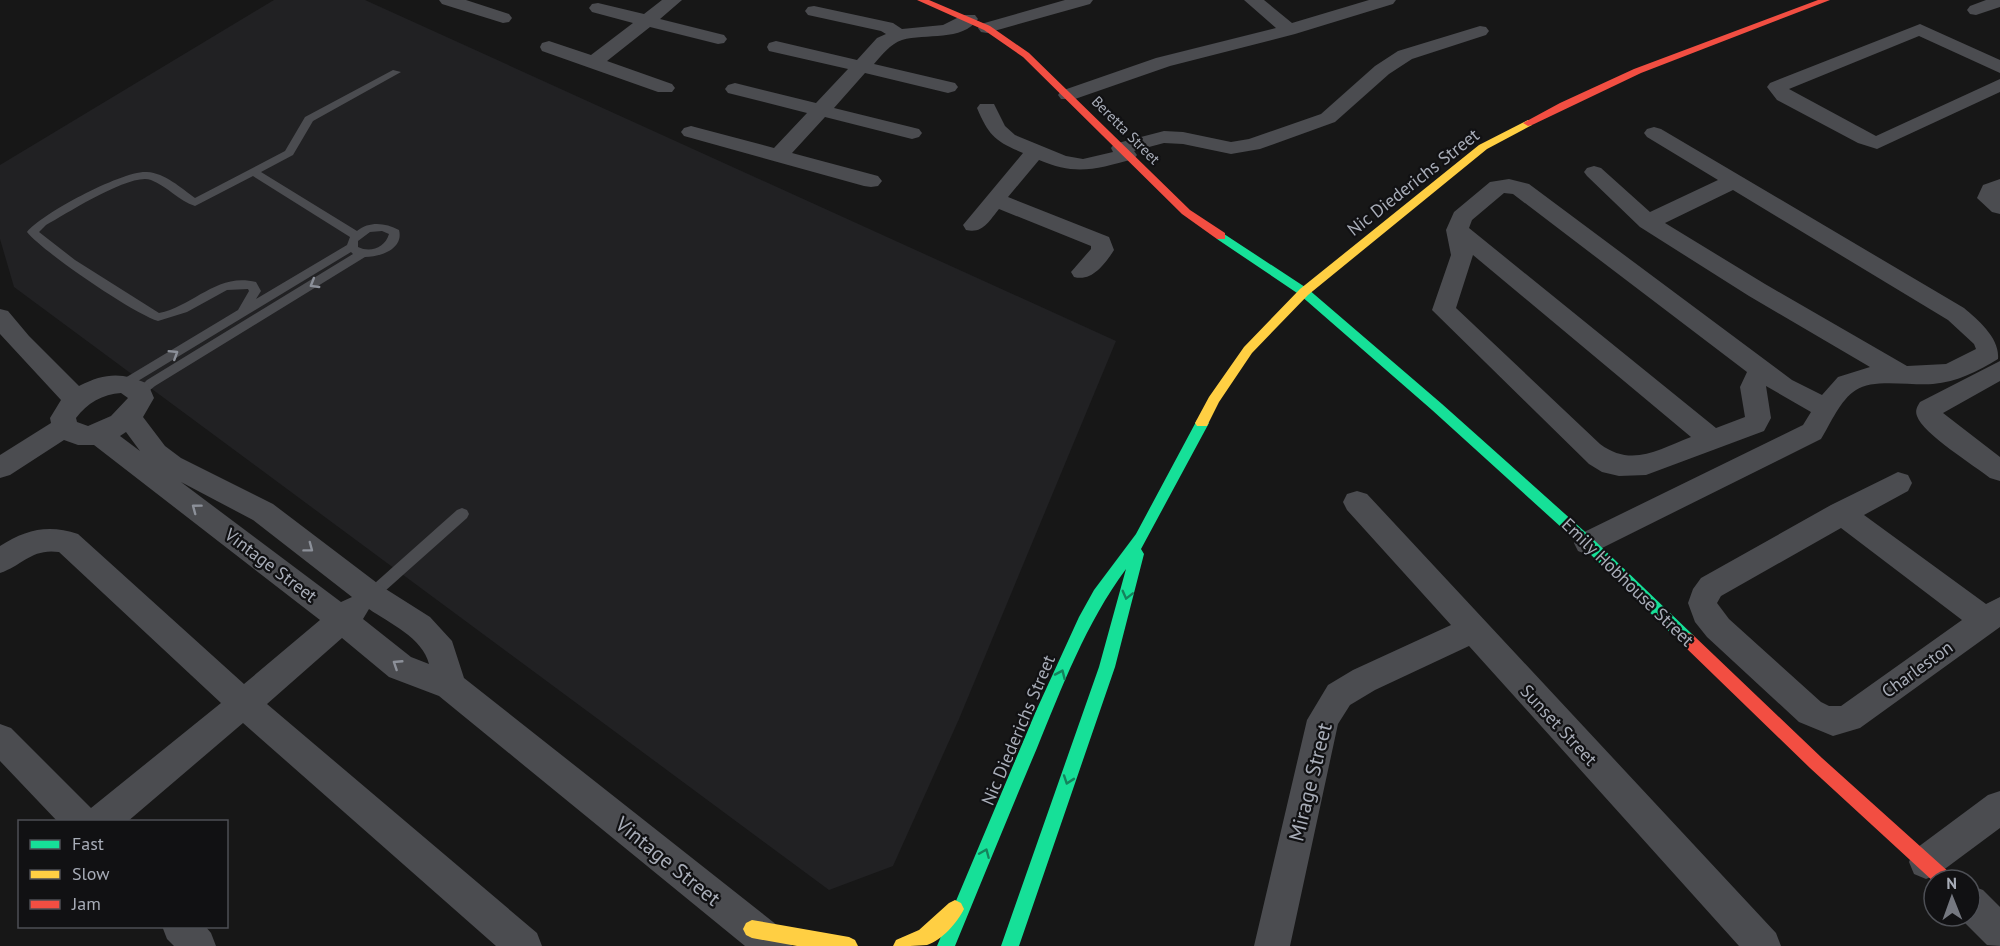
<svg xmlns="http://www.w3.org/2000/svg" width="2000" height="946" font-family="'PT Sans',sans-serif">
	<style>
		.built { fill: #212123 }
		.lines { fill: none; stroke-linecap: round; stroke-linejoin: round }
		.lane { fill: #4b4c50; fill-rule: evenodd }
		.street { fill: #4b4c50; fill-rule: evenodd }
		.fast { fill: #16e098; fill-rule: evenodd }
		.slow { fill: #ffcf43; fill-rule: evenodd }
		.jam { fill: #f24e42; fill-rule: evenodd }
		.oneway { stroke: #8c9099 }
		.oneway2 { stroke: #14835c }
		.labels { text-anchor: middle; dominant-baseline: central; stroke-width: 4.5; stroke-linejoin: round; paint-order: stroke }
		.far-street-label { font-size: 15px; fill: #a8adb8; stroke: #111113 }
		.street-label { font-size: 18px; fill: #a8adb8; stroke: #111113 }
		.near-street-label { font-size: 21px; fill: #a8adb8; stroke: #111113 }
	</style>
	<rect width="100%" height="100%" fill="#171717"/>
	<polygon class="built" points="274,0 365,0 1116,341 959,719 893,866 829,890 14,287 0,239 0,165"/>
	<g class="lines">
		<g class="lane">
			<path d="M393 70 401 72 313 121 293 155 261 172 357 231C370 221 385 223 399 230 404 249 380 257 365 257L155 386 139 399 133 394 147 380 353 254 351 252 128 387H120L118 384 120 381 238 310 249 291 248 289 227 290 187 312 158 321C134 314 43 252 27 232 41 214 123 170 147 172 165 173 181 188 195 198L285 151 305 117ZM253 176 350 237 347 245 256 299 261 291 256 282C217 272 194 306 159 313L75 260 39 232 46 225C66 214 131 172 151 180 167 186 179 201 195 206ZM382 231 389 234C385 248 370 253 358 247V241L370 232Z"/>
			<polygon points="462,508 467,510 469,514 467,518 376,599 371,601 366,599 364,595 366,591 457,510"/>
		</g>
		<g class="street">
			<polygon points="439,0 466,0 509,14 512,18 509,22 503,23 442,4"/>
			<polygon points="662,0 682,0 660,19 724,35 727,39 724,43 718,44 650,27 607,61 672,84 675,88 672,92 658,92 542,51 540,47 542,43 549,41 591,55 633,23 592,12 589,8 592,4 598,3 644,14"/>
			<polygon points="1065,0 1093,0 1090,4 987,33 981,32 978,28 981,24"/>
			<polygon points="1244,0 1264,0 1292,23 1369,0 1396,0 1393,4 1295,34 1170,66 1075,99 1061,99 1058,95 1061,91 1156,58 1276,28"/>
			<polygon points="1986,0 2000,0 2000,7 1976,15 1970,14 1967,10 1970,6"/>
			<path d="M814 6 893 23 902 29 943 25 963 15H975L978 19C962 42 926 33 902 40 890 44 882 55 874 64L955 83 958 87 955 91 948 93 865 73 834 108 919 129 922 133 919 137 912 139 825 117 792 153 878 176 882 181 878 186 871 187 864 186 684 136 681 132 684 128 691 126 774 148 807 113 728 93 725 89 728 85 735 83 816 103 848 69 769 51 767 47 769 43 776 41 857 60 877 38 886 34 881 31 808 15 805 11 808 7Z"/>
			<polygon points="1920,24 2000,60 2000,73 1919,36 1789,89 1876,136 2000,79 2000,92 1877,149 1858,143 1777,100 1767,87 1770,83"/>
			<path d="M1480 26 1486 27 1489 31 1486 35 1412 59 1389 74 1335 122 1260 149 1231 154 1183 144 1164 143 1134 151 1137 155 1134 159C1096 169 1076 176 1039 160L1008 197 1109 237 1114 250C1105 264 1092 282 1074 277L1071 272 1091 249V246L999 209C989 221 983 234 966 230L963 225 1023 153C995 141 989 136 977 108L980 104H994L1005 126 1015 135 1066 156 1083 159 1113 152 1111 148 1114 144 1164 131 1183 132 1231 142 1249 139 1321 114 1375 66 1398 51Z"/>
			<path d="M1654 127 1661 129 1964 308C1978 320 2000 338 1998 359 1978 371 1957 382 1933 384 1912 386 1873 378 1856 390 1840 400 1831 423 1821 439L1588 555 1578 551 1574 543 1578 535 1803 425 1811 412 1766 386 1771 418 1764 431 1646 475 1619 476 1602 472 1589 464 1432 310 1451 255 1446 230 1454 212 1490 182 1509 179 1529 184 1792 380 1822 395 1838 377 1870 367 1749 296 1640 227 1587 176 1584 172 1587 168 1594 166 1601 168 1650 212 1718 180 1647 137 1644 133 1647 129ZM1733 190 1948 320 1974 344 1976 349 1946 364 1907 366 1765 284 1665 223ZM1504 193 1513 194 1747 372 1740 387 1745 417 1716 428 1469 228 1472 220ZM1473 255 1691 437C1659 449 1632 468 1600 444L1456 308Z"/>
			<polygon points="2000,179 2000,214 1992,212 1977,198 1983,185"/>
			<path d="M0 309 8 311 29 336 79 386C105 373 122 372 148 384L154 398 143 417 165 446 181 458 273 504 381 586 430 617 452 641 464 678 787 933 792 946H745L439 696 389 677 342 638 267 704 537 933 542 946H496L243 723 127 822H58L0 761V724L11 728 91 808 221 703 59 552C32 548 23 565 0 573V546C26 529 49 524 78 534L244 684 320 620 94 445H78L64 440 10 475 0 478V455L51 423 50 418 61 400 0 334ZM121 393 128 398 111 416 88 426 77 422 76 418C87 403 103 394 121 393ZM126 432 140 451 120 436ZM181 482 253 520 352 597 341 602ZM369 609C389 623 423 638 429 664L411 657 363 619Z"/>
			<path d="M2000 361V381L1943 413 2000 457V481L1990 478C1975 466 1922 433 1917 416 1915 410 1917 407 1920 402Z"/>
			<path d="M1898 472 1908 475 1912 483 1908 491 1864 515 1986 604 2000 597V627L1860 728 1833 736 1799 722 1707 637 1695 622 1688 603 1693 589 1701 578 1831 505ZM1841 528 1962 620 1841 706H1829L1821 702 1729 619 1717 603 1721 596Z"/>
			<polygon points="1357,491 1367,494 1776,933 1781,946 1739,946 1469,646 1375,690 1350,705 1338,724 1290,946 1254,946 1307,720 1328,685 1353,670 1451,625 1347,510 1343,502 1347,494"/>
			<polygon points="2000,791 2000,828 1938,874 1926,879 1914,874 1909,862 1914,850 1988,795"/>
			<polygon points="1970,885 1983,890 2000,907 2000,946 1987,945 1958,916 1970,916"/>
			<polygon points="162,926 205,926 211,933 216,946 174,946 167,939"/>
		</g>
		<g class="fast">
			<polygon points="1221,232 1308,289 1442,404 1593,539 1693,635 1696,640 1693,645 1688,647 1683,645 1583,547 1432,410 1300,295 1217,239 1217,233"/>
			<path d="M1202 418 1209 423 1141 549 1144 554 1115 667 1019 946H1001L1099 667 1126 569C1086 623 1062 687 1037 748 1009 814 982 880 955 946H937L1036 711 1079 617 1094 590 1136 534 1197 420Z"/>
		</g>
		<g class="slow">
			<polygon points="1528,120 1532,121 1532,125 1487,149 1308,295 1252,353 1219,402 1207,426 1197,426 1195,423 1209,397 1244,347 1300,289 1479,145"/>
			<path d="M955 900 961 903 964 909C958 922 941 941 927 945 917 946 903 946 893 946L896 940 919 930 949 903Z"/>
			<polygon points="752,920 849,937 855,940 858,946 797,946 752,938 746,935 743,929 746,923"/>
		</g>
		<g class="jam">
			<polygon points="917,0 929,0 990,26 1029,53 1190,210 1225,233 1225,239 1217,239 1182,214 1023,57 984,30"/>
			<polygon points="1818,0 1830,0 1641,73 1532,125 1528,126 1523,123 1560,103 1634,69"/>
			<polygon points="1688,633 1693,635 1822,758 1951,874 1954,880 1934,880 1934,882 1810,768 1683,645 1680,640 1683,635"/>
		</g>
	</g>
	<defs><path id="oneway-chevron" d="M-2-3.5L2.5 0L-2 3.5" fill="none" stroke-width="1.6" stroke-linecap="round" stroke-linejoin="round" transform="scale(1.5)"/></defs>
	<g class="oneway">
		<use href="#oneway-chevron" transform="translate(314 284) rotate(149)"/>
		<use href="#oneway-chevron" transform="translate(174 354) rotate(-32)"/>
		<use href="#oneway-chevron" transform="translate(196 508) rotate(-143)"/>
		<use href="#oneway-chevron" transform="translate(309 548) rotate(37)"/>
		<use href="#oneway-chevron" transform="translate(397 664) rotate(-147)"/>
	</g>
	<g class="oneway2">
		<use href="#oneway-chevron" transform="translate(1127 595) rotate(104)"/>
		<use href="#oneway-chevron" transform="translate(1061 674) rotate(-66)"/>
		<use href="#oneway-chevron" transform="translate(1068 780) rotate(109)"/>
		<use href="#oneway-chevron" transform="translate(985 853) rotate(-67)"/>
	</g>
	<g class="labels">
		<g class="far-street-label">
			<text transform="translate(1126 130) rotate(45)">Beretta Street</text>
		</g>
		<g class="street-label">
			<text transform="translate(1413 182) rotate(-38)">Nic Diederichs Street</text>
			<text transform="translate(271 565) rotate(37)">Vintage Street</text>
			<text transform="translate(1628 582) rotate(44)">Emily Hobhouse Street</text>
			<text transform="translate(1917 669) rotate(-36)">Charleston</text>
			<text transform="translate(1559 725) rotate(47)">Sunset Street</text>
			<text transform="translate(1018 730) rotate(-67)">Nic Diederichs Street</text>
		</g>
		<g class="near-street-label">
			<text transform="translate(1310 782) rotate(-76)">Mirage Street</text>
			<text transform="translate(668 861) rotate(39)">Vintage Street</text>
		</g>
	</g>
	<rect x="18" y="820" width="210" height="108" fill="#111113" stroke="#4d4f55" stroke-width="1.5"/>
	<rect x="30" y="840" width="30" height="9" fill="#16e098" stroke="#4d4f55" stroke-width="1.5"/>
	<text x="72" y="850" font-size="18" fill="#a8adb8">Fast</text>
	<rect x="30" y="870" width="30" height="9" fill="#ffcf43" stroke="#4d4f55" stroke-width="1.5"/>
	<text x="72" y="880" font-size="18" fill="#a8adb8">Slow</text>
	<rect x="30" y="900" width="30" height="9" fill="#f24e42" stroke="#4d4f55" stroke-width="1.5"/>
	<text x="72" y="910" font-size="18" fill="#a8adb8">Jam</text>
	<g transform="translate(1952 898) rotate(359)"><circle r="28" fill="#111113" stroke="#4d4f55" stroke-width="1.5"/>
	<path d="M0-4.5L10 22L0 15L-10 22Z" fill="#757880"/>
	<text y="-9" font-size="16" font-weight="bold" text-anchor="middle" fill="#a8adb8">N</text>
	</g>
</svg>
